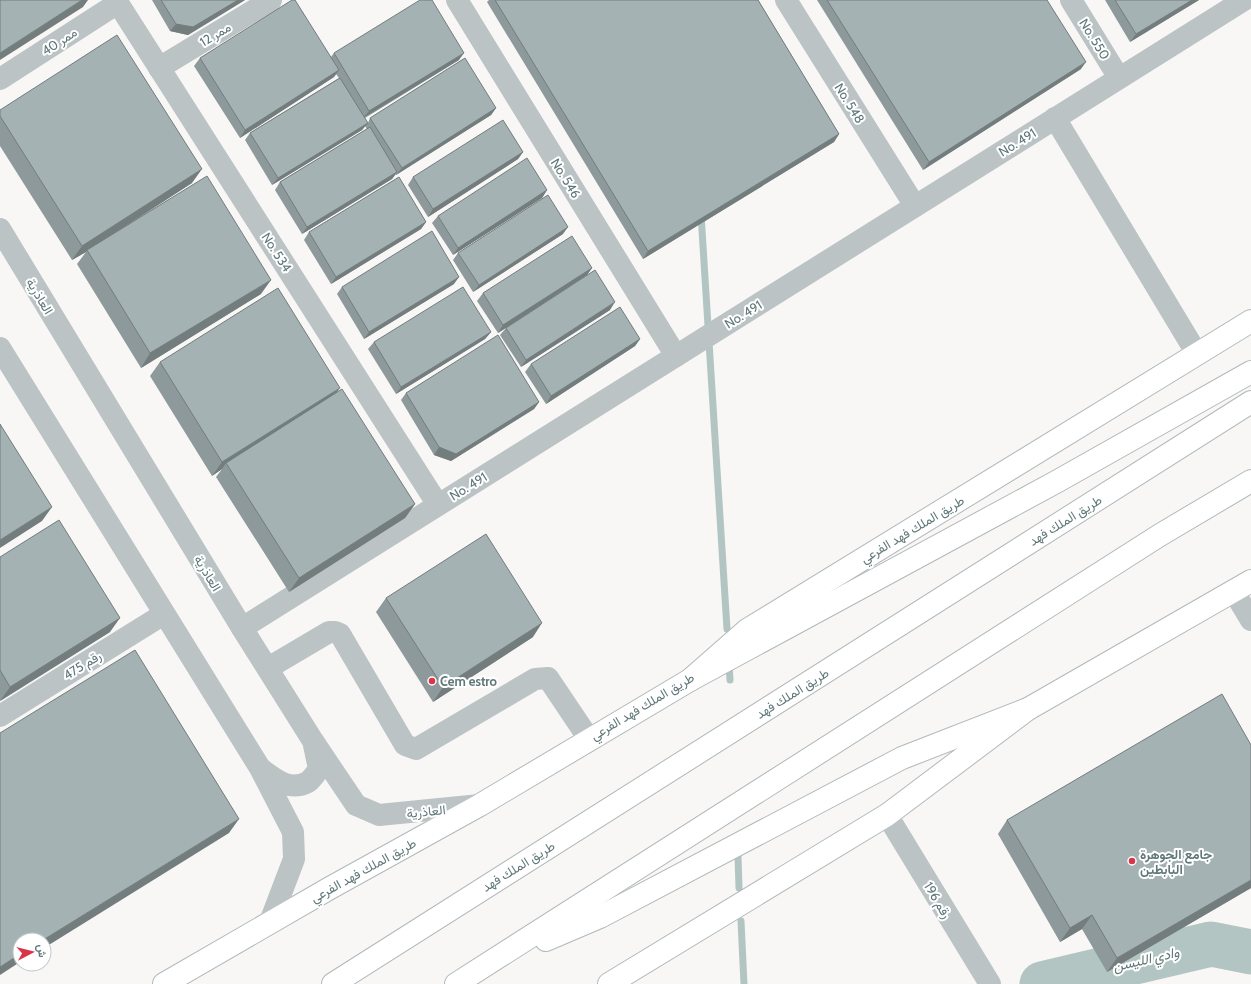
<svg xmlns="http://www.w3.org/2000/svg" width="1251" height="984" font-family="Cabin,Vazirmatn,sans-serif">
	<style>
		.lines { fill: none; stroke-linecap: round; stroke-linejoin: round }
		.stream { stroke: #b3c5c2; stroke-width: 7 }
		.river { stroke: #b3c5c2; stroke-width: 45 }
		.major-casing { stroke: #b1b9ba; stroke-width: 24 }
		.highway-casing { stroke: #b1b8b9; stroke-width: 24 }
		.minor { stroke: #bbc3c4; stroke-width: 22 }
		.major { stroke: #fff; stroke-width: 22 }
		.highway { stroke: #fff; stroke-width: 22 }
		.wall { fill: #8d999a }
		.shaded-wall { fill: #737d7d }
		.building { fill: #a4b2b3; stroke: #737d7d }
		.poi-dot { fill: #da344b; stroke: #fff; stroke-width: 1.5 }
		.labels { text-anchor: middle; dominant-baseline: central; stroke-width: 4; stroke-linejoin: round; paint-order: stroke }
		.street-label { font-size: 13px; fill: #607879; stroke: #fff }
		.poi-label { font-size: 13px; font-weight: bold; fill: #607879; stroke: #fff; text-anchor: start }
		.water-label { font-size: 14px; font-style: italic; fill: #607977; stroke: #fff }
	</style>
	<rect width="100%" height="100%" fill="#f8f7f6"/>
	<g class="lines">
		<g class="stream">
			<polyline points="701,214 727,629"/>
			<polyline points="729,663 730,680"/>
			<polyline points="738,856 739,888"/>
			<polyline points="741,921 744,984"/>
		</g>
		<polyline class="river" points="1042,984 1211,944 1251,952"/>
		<g class="major-casing">
			<g id="major">
				<polyline points="164,984 330,888 480,805 690,680 747,630 1251,321"/>
				<polyline points="609,984 887,815 1028,709 1251,581"/>
			</g>
		</g>
		<g class="highway-casing">
			<g id="highway">
				<polyline points="690,680 1056,482 1251,372"/>
				<polyline points="546,940 600,917 902,758 1028,709"/>
				<polyline points="333,984 1251,402"/>
				<polyline points="456,984 1160,535 1251,481"/>
			</g>
		</g>
		<g class="minor">
			<polyline points="116,0 438,505"/>
			<polyline points="457,0 676,356"/>
			<polyline points="786,0 915,206"/>
			<polyline points="1071,0 1119,78"/>
			<polyline points="159,68 271,0"/>
			<polyline points="0,79 118,3"/>
			<polyline points="1055,118 1197,354"/>
			<polyline points="0,229 242,628 313,741 356,805 379,815 480,805"/>
			<polyline points="0,348 260,768 293,832 294,859 270,922"/>
			<polyline points="1234,592 1251,620"/>
			<polyline points="242,628 1244,0"/>
			<polyline points="268,668 329,632 335,632 340,634 405,745 416,749 535,679 548,678 589,739"/>
			<polyline points="0,716 164,614"/>
			<path d="M261 769C275 779 289 792 308 782 312 779 316 773 319 769L314 745"/>
			<polyline points="887,815 990,984"/>
		</g>
		<use href="#major" class="major"/>
		<use href="#highway" class="highway"/>
	</g>
	<g class="wall">
		<polygon points="152,0 245,0 188,35 170,31"/>
		<polygon points="489,0 758,0 839,134 834,142 643,259 487,2"/>
		<polygon points="817,0 1047,0 1081,69 923,170"/>
		<polygon points="1105,0 1199,0 1130,42"/>
		<polygon points="334,53 459,60 365,118 368,123 370,118 496,108 491,115 396,175 396,174 392,179 302,234 275,190 280,182 367,129 365,126 362,130 272,185 245,140 250,133 339,78 336,74 334,77 240,138 194,66 200,58 331,57"/>
		<polygon points="0,110 192,183 131,223 261,294 141,368 77,264 86,252 72,260 0,146"/>
		<polygon points="523,152 518,159 428,217 408,185 413,177"/>
		<polygon points="547,190 542,198 453,255 432,223 438,216"/>
		<polygon points="426,222 421,229 331,284 304,240 309,232"/>
		<polygon points="563,234 473,292 453,260 458,253"/>
		<polygon points="592,268 587,275 498,333 477,301 483,293"/>
		<polygon points="454,284 364,339 337,294 342,287"/>
		<polygon points="610,310 521,367 500,335 506,328"/>
		<polygon points="491,332 485,339 396,394 368,349 374,342"/>
		<polygon points="640,339 635,346 546,404 525,372 531,364"/>
		<polygon points="160,362 336,393 415,504 405,518 289,592 216,477 222,469 212,476 150,376"/>
		<polygon points="406,393 539,402 534,409 451,461 434,455 401,400"/>
		<polygon points="0,557 110,632 0,701"/>
		<polygon points="386,598 533,637 433,702 376,612"/>
		<polygon points="1007,820 1251,888 1107,972 1082,929 1060,942 998,834"/>
	</g>
	<g class="shaded-wall">
		<polygon points="82,0 88,0 83,7 0,60 0,53"/>
		<polygon points="238,0 245,0 188,35 170,31 176,24"/>
		<polygon points="1192,0 1199,0 1130,42 1136,34"/>
		<polygon points="464,53 459,60 363,118 369,111"/>
		<polygon points="1086,62 1081,69 923,170 929,162"/>
		<polygon points="339,70 334,77 240,138 245,130"/>
		<polygon points="496,108 491,115 396,175 402,168"/>
		<polygon points="368,123 362,130 272,185 278,178"/>
		<polygon points="839,134 834,142 643,259 648,251"/>
		<polygon points="523,152 518,159 428,217 433,209"/>
		<polygon points="202,169 192,183 88,250 87,250 86,252 72,260 82,246"/>
		<polygon points="397,172 392,179 302,234 307,227"/>
		<polygon points="547,190 542,198 453,255 458,248"/>
		<polygon points="426,222 421,229 331,284 336,277"/>
		<polygon points="568,227 563,234 473,292 479,285"/>
		<polygon points="592,268 587,275 498,333 503,325"/>
		<polygon points="459,277 454,284 364,339 369,332"/>
		<polygon points="271,280 261,294 141,368 150,353"/>
		<polygon points="615,302 610,310 521,367 526,360"/>
		<polygon points="491,332 485,339 396,394 401,387"/>
		<polygon points="640,339 635,346 546,404 551,396"/>
		<polygon points="340,388 330,402 226,463 222,469 212,476 222,462"/>
		<polygon points="539,402 534,409 451,461 434,455 439,447"/>
		<polygon points="415,504 405,518 289,592 299,578"/>
		<polygon points="52,507 42,521 0,548 0,540"/>
		<polygon points="120,618 110,632 0,701 10,687"/>
		<polygon points="542,623 533,637 433,702 443,687"/>
		<polygon points="239,819 229,833 44,948 44,940 43,940"/>
		<polygon points="1251,880 1251,888 1107,972 1117,958"/>
		<polygon points="1092,915 1082,929 1060,942 1070,928"/>
		<polygon points="20,954 20,962 0,975 0,967"/>
	</g>
	<g class="building">
		<polygon points="0,0 82,0 0,53"/>
		<polygon points="161,0 238,0 193,27 176,24"/>
		<polygon points="292,0 295,0 339,70 245,130 200,58"/>
		<polygon points="420,0 432,0 464,53 369,111 334,53"/>
		<polygon points="495,0 758,0 839,134 648,251"/>
		<polygon points="827,0 1047,0 1086,62 929,162"/>
		<polygon points="1115,0 1192,0 1136,34"/>
		<polygon points="117,35 202,169 82,246 0,116 0,110"/>
		<polygon points="465,58 496,108 402,168 370,118"/>
		<polygon points="340,78 368,123 278,178 250,133"/>
		<polygon points="503,120 523,152 433,209 413,177"/>
		<polygon points="370,127 397,172 307,227 280,182"/>
		<polygon points="527,158 547,190 458,248 438,216"/>
		<polygon points="207,176 271,280 150,353 87,250"/>
		<polygon points="399,177 426,222 336,277 309,232"/>
		<polygon points="548,195 568,227 479,285 458,253"/>
		<polygon points="432,231 459,277 369,332 342,287"/>
		<polygon points="572,236 592,268 503,325 483,293"/>
		<polygon points="595,270 615,302 526,360 506,328"/>
		<polygon points="463,287 491,332 401,387 374,342"/>
		<polygon points="278,288 340,388 222,462 160,362"/>
		<polygon points="620,307 640,339 551,396 531,364"/>
		<polygon points="498,335 539,402 456,454 439,447 406,393"/>
		<polygon points="342,389 415,504 299,578 226,463"/>
		<polygon points="0,424 52,507 0,540"/>
		<polygon points="59,520 120,618 10,687 0,670 0,557"/>
		<polygon points="486,534 542,623 443,687 386,598"/>
		<polygon points="135,650 239,819 43,940 20,940 20,954 0,967 0,733"/>
		<polygon points="1222,694 1251,745 1251,880 1117,958 1092,915 1070,928 1007,820"/>
	</g>
	<g class="poi-dot">
		<circle cx="432" cy="681" r="4"/>
		<circle cx="1132" cy="861" r="4"/>
	</g>
	<g class="labels">
		<g class="street-label">
			<text transform="translate(215 34) rotate(-31)">ممر 12</text>
			<text transform="translate(1095 39) rotate(58)">No. 550</text>
			<text transform="translate(59 41) rotate(-33)">ممر 40</text>
			<text transform="translate(850 103) rotate(58)">No. 548</text>
			<text transform="translate(1017 142) rotate(-32)">No. 491</text>
			<text transform="translate(566 178) rotate(58)">No. 546</text>
			<text transform="translate(277 252) rotate(57)">No. 534</text>
			<text transform="translate(40 296) rotate(59)">العاذرية</text>
			<text transform="translate(743 314) rotate(-32)">No. 491</text>
			<text transform="translate(468 486) rotate(-32)">No. 491</text>
			<text transform="translate(1065 520) rotate(-32)">طريق الملك فهد</text>
			<text transform="translate(912 529) rotate(-31)">طريق الملك فهد الفرعي</text>
			<text transform="translate(208 573) rotate(59)">العاذرية</text>
			<text transform="translate(82 665) rotate(-32)">رقم 475</text>
			<text transform="translate(792 693) rotate(-32)">طريق الملك فهد</text>
			<text transform="translate(642 706) rotate(-31)">طريق الملك فهد الفرعي</text>
			<text transform="translate(426 811) rotate(-6)">العاذرية</text>
			<text transform="translate(518 866) rotate(-32)">طريق الملك فهد</text>
			<text transform="translate(363 870) rotate(-29)">طريق الملك فهد الفرعي</text>
			<text transform="translate(938 900) rotate(59)">رقم 196</text>
		</g>
		<g class="poi-label">
			<text x="440" y="681">Cem estro</text>
			<text x="1140" y="854">جامع الجوهرة<tspan x="1140" dy="15">البابطين</tspan></text>
		</g>
		<g class="water-label">
			<text transform="translate(1146 959) rotate(-13)">وادي الليسن</text>
		</g>
	</g>
	<g transform="translate(32 952) rotate(83)"><circle r="19" fill="#ffffff" stroke="#bfc9c9"/>
	<path d="M0-3L7 15L0 10L-7 15Z" fill="#da344b"/>
	<text y="-6" font-size="11" font-weight="bold" text-anchor="middle" fill="#607879">ش</text>
	</g>
</svg>
